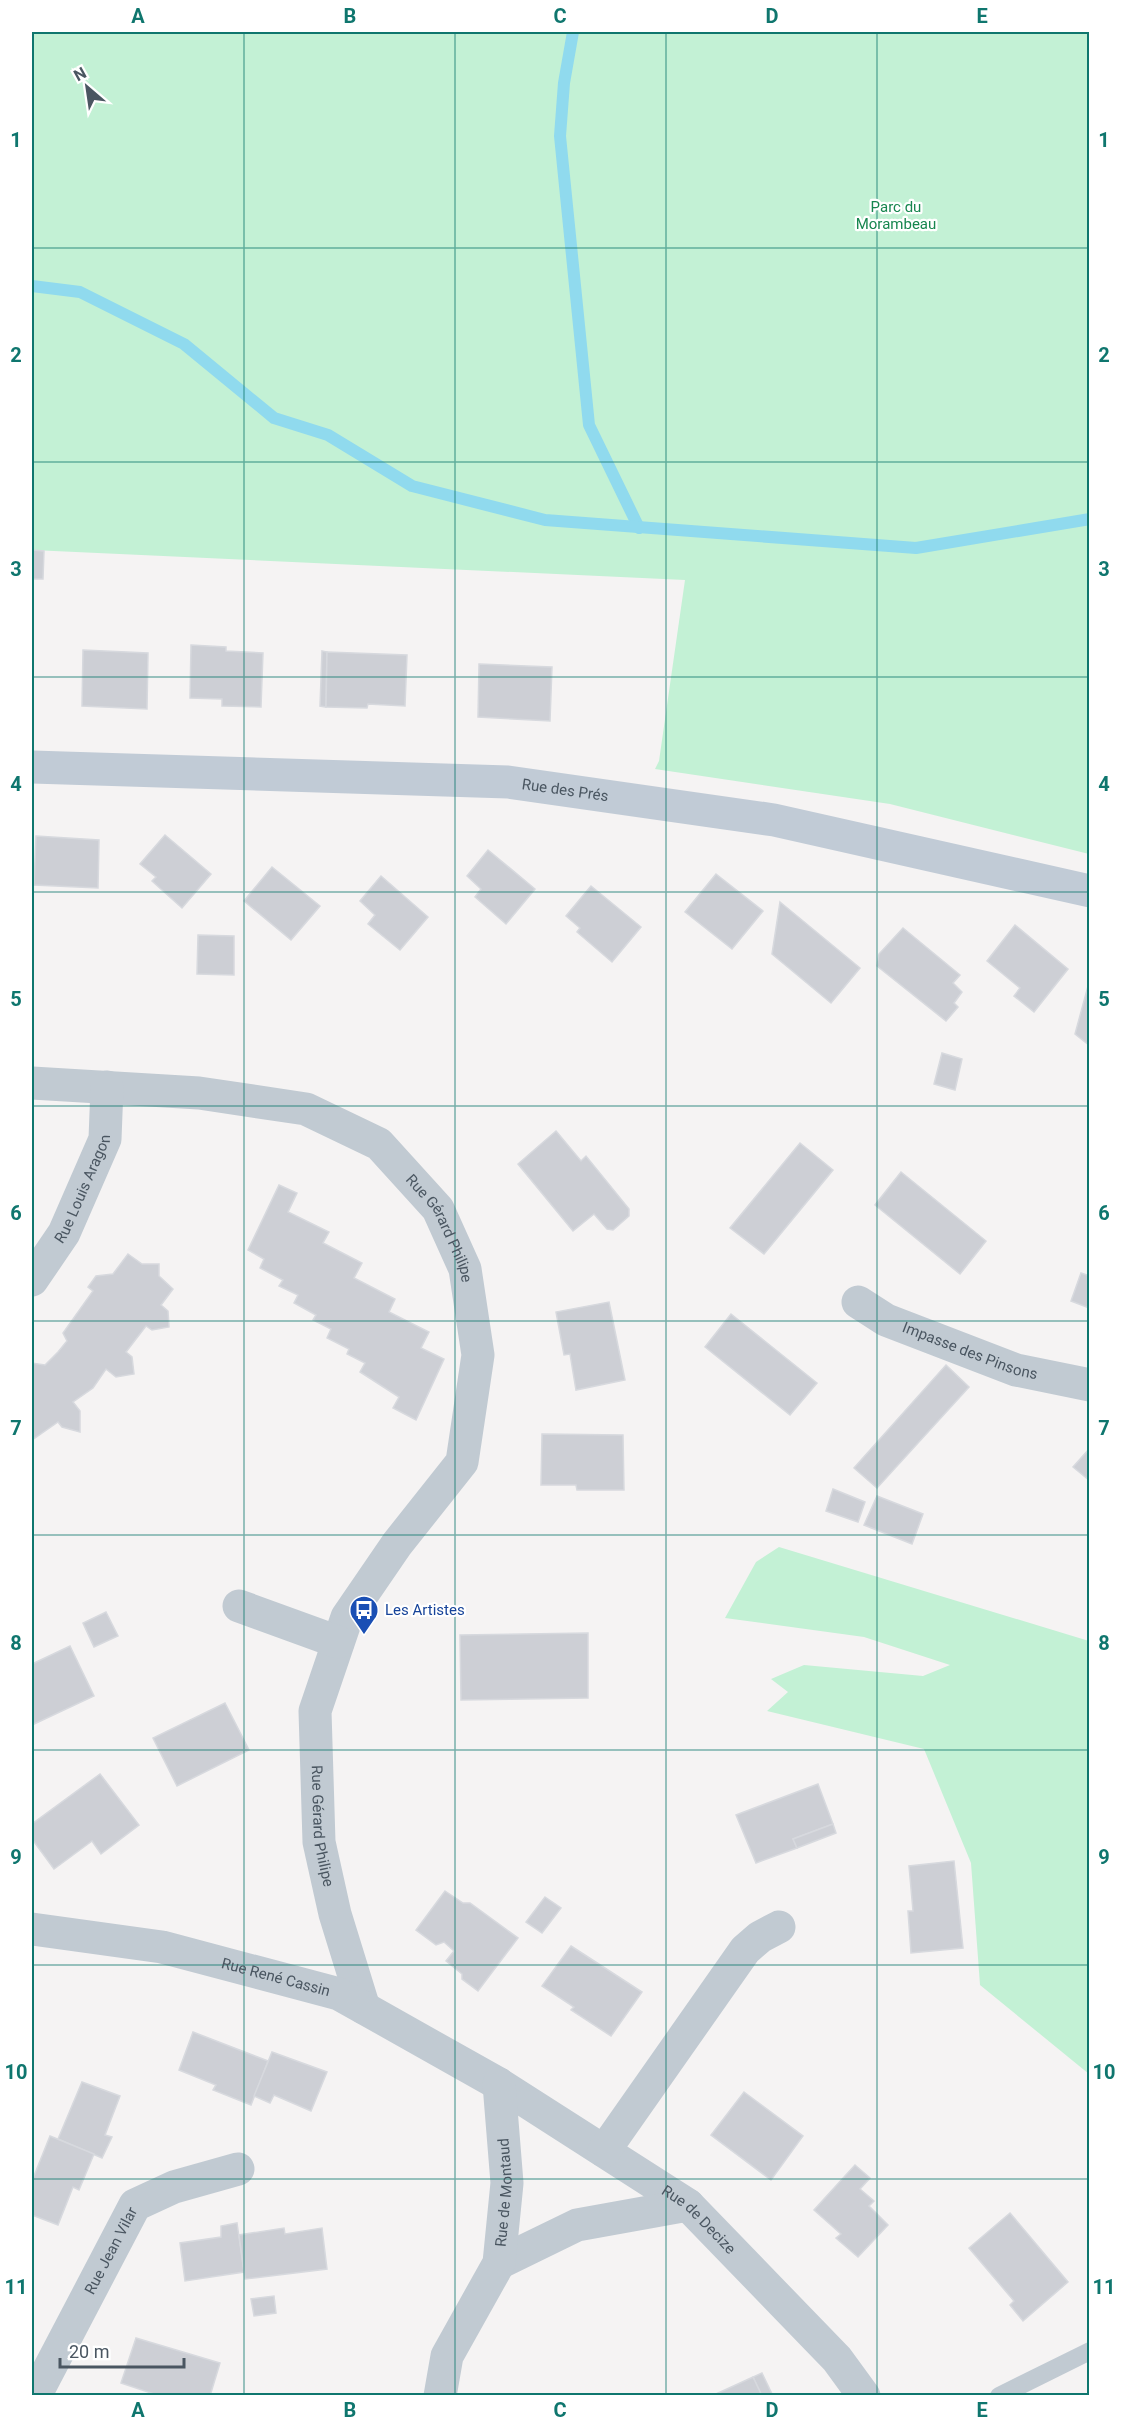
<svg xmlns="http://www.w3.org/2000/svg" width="1121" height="2427" font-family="Roboto,sans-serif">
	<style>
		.green { fill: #c3f1d5 }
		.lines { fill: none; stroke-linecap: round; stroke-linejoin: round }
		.stream { stroke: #90daee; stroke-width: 12 }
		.building { fill: #cdcfd5; stroke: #d7d9de; stroke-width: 1.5 }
		.lane { stroke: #c1cad2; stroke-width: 18 }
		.street { stroke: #c1cad2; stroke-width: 33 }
		.secondary { stroke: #c1cbd6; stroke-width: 33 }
		.grid { fill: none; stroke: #0f766e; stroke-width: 1.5; stroke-opacity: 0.55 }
		.labels { text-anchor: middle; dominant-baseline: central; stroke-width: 4.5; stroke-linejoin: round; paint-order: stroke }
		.park-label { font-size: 15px; fill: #17864f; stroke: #fff }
		.street-label { font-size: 15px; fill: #4a5661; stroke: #fff }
		.transit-label { font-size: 15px; fill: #164399; stroke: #fff; text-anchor: start }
		.neatline { fill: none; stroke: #0f766e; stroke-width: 2 }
		.grid-label { font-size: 20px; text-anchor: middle; font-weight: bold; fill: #0f766e }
	</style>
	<rect width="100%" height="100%" fill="#f5f3f3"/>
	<g class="green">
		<polygon points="32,32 1089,32 1089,854 890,804 655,769 659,761 685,580 32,550"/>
		<polygon points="779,1547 1089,1641 1089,2074 980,1985 971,1863 924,1749 767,1711 788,1692 771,1679 804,1665 923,1676 950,1665 864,1637 725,1618 756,1562"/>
	</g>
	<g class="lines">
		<g class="stream">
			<polyline points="573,32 564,83 560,136 589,425 639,528"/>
			<polyline points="32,286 80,292 184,344 274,418 328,435 412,486 545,520 916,548 1090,519"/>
		</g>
	</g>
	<g class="building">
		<polygon points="32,550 44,551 43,579 32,579"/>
		<polygon points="191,645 226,647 226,651 263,653 261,707 222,706 222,699 190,698"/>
		<polygon points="83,650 148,653 147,709 82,706"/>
		<polygon points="322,651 327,652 326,707 320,706"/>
		<polygon points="327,652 407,655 405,706 368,704 367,708 326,707"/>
		<polygon points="479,664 552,667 550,721 478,717"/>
		<polygon points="165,835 211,874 182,908 152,881 156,877 140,864"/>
		<polygon points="36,836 99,840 98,888 34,885"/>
		<polygon points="488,850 535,889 506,924 475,897 481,889 467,876"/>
		<polygon points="272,867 320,906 291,940 244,901"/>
		<polygon points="716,874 763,911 732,949 685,912"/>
		<polygon points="381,876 428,917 400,950 368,924 375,915 360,901"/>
		<polygon points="591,886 641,927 612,962 577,932 580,928 566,916"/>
		<polygon points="780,902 860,968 831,1003 772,954"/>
		<polygon points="1015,925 1068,969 1034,1012 1014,996 1020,988 987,961"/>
		<polygon points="903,928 960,975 953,983 962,992 954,1003 958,1007 946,1021 877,966 879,954"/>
		<polygon points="198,935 234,936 234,975 197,974"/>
		<polygon points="1088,986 1090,987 1090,1046 1075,1034"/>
		<polygon points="942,1053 962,1059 955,1090 934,1084"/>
		<polygon points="556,1131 581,1161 586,1156 629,1209 629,1216 613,1230 607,1229 594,1214 573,1231 518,1164"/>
		<polygon points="800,1143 833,1170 764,1254 730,1228"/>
		<polygon points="901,1172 986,1241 960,1274 875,1205"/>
		<polygon points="279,1185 297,1193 288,1212 329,1232 323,1243 362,1263 354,1278 395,1299 389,1312 429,1332 421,1348 444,1359 416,1420 393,1408 399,1397 360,1372 365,1363 347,1354 349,1349 327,1338 331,1329 313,1320 316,1315 294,1303 298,1295 279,1286 283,1280 260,1268 264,1259 248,1250"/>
		<polygon points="128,1254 142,1264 159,1264 159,1276 173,1289 161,1305 168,1311 169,1327 152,1330 146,1326 126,1352 132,1357 134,1374 116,1377 106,1369 93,1388 73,1402 80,1411 80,1432 62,1427 58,1422 32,1440 32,1363 45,1365 58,1352 67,1341 63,1333 93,1291 88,1287 96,1276 113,1274"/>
		<polygon points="1081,1273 1090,1276 1089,1308 1071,1301"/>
		<polygon points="609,1302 625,1380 576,1390 570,1354 564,1355 556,1312"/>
		<polygon points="731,1314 817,1383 790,1415 705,1347"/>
		<polygon points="946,1365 969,1387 877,1488 854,1468"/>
		<polygon points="542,1434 623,1435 624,1490 577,1490 576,1485 541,1485"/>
		<polygon points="1090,1448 1090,1481 1073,1467"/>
		<polygon points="833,1489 865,1502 858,1522 826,1511"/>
		<polygon points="877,1496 923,1514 912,1544 864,1525"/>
		<polygon points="106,1612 118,1636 94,1647 83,1623"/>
		<polygon points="588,1633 588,1698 461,1700 460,1635"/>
		<polygon points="70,1646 94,1696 32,1725 32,1664"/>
		<polygon points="225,1703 249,1750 177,1786 153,1738"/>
		<polygon points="100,1774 139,1825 101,1854 92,1841 54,1869 32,1839 32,1824"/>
		<polygon points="818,1784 833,1824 793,1839 797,1848 756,1863 736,1815"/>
		<polygon points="833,1824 836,1833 797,1848 793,1839"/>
		<polygon points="954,1861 963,1948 911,1953 908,1911 913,1911 909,1866"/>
		<polygon points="445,1891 463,1903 470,1903 518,1938 478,1991 462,1979 462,1974 446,1961 454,1951 444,1942 436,1945 416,1930"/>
		<polygon points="545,1897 561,1908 542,1933 526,1922"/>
		<polygon points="571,1946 642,1992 611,2036 571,2010 574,2007 542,1986"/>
		<polygon points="193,2032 268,2061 251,2105 213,2090 216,2085 179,2070"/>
		<polygon points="272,2052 327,2072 311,2111 274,2095 270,2103 254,2096"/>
		<polygon points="82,2082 120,2096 105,2135 112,2137 102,2158 58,2139"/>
		<polygon points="744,2092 803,2136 771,2180 711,2135"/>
		<polygon points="50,2136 94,2154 79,2190 73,2187 58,2225 32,2215 32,2181"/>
		<polygon points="855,2165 870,2178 860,2189 874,2201 869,2206 888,2225 858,2257 836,2238 841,2234 814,2210"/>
		<polygon points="1010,2213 1068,2282 1023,2321 1010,2305 1014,2301 969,2248"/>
		<polygon points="237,2223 244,2272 185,2281 180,2243 221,2237 221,2226"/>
		<polygon points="284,2228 285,2234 322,2228 327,2269 245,2279 239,2235"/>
		<polygon points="274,2296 276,2313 254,2316 251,2299"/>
		<polygon points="136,2338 220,2363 210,2396 160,2396 121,2383"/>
		<polygon points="762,2373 773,2396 762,2396 753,2377"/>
		<polygon points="753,2377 762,2396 716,2394"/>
	</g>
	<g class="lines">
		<polyline class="lane" points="999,2396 1090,2351"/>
		<g class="street">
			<path id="s1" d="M32 1083 199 1093 306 1109 379 1144 438 1209 465 1269 478 1355 462 1462 397 1544 347 1617 315 1711 319 1842 335 1914 364 2008"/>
			<path id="s2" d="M32 1280 64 1233 105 1139 107 1087"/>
			<path id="s3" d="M858 1302 886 1320 1016 1370 1090 1385"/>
			<polyline points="239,1606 338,1642"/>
			<path id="s4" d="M32 1929 162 1947 339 1994 499 2084 688 2205 837 2359 864 2396"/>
			<polyline points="604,2151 745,1950 760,1937 779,1927"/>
			<polyline points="499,2263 577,2225 688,2205"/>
			<path id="s5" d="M35 2396 135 2205 174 2187 238 2169"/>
			<path id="s6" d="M440 2396 447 2356 499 2263 507 2183 499 2084"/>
		</g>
		<path class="secondary" id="s7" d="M32 767 508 782 774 820 1090 891"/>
	</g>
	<path class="grid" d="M244 32V2396M455 32V2396M666 32V2396M877 32V2396M32 248H1090M32 462H1090M32 677H1090M32 892H1090M32 1106H1090M32 1321H1090M32 1535H1090M32 1750H1090M32 1965H1090M32 2179H1090"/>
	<defs>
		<g id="bus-pin" transform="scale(1.5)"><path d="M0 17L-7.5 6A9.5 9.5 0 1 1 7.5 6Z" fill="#1a4fb4" stroke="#fff"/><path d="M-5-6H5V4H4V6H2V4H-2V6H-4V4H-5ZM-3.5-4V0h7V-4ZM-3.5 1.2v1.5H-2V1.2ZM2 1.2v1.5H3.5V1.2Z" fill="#fff"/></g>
	</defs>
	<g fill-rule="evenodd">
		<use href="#bus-pin" x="364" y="1610"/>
	</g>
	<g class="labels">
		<g class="park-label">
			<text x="896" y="207">Parc du<tspan x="896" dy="17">Morambeau</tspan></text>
		</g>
		<g class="street-label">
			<text stroke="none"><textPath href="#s7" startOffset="534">Rue des Prés</textPath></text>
			<text stroke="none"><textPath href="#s2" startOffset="105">Rue Louis Aragon</textPath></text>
			<text stroke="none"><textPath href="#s1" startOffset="462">Rue Gérard Philipe</textPath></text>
			<text stroke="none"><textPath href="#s3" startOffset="123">Impasse des Pinsons</textPath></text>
			<text stroke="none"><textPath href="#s1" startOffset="1113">Rue Gérard Philipe</textPath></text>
			<text stroke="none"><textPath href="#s4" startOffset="249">Rue René Cassin</textPath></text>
			<text stroke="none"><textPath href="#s6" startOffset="218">Rue de Montaud</textPath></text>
			<text stroke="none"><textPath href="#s4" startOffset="740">Rue de Decize</textPath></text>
			<text stroke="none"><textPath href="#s5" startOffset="164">Rue Jean Vilar</textPath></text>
		</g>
		<g class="transit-label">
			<text x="385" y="1610">Les Artistes</text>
		</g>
	</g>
	<rect width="1121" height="2427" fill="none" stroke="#ffffff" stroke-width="66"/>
	<g transform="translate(87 87) rotate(331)" stroke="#ffffff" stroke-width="4.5" paint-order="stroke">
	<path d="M0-4.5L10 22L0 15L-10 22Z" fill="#4a5661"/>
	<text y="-9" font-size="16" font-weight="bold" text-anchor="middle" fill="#4a5661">N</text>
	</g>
	<path d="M60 2358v9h124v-9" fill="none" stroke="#4a5661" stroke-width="3"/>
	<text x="69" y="2358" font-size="18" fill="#4a5661" stroke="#ffffff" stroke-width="4.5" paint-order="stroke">20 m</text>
	<rect x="33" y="33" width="1055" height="2361" class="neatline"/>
	<g class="grid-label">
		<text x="138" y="23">A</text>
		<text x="350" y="23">B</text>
		<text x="560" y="23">C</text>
		<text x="772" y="23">D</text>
		<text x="982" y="23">E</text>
		<text x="16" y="147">1</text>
		<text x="1104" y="147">1</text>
		<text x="16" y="362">2</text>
		<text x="1104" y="362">2</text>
		<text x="16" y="576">3</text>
		<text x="1104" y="576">3</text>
		<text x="16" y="791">4</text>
		<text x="1104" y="791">4</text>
		<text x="16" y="1006">5</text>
		<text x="1104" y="1006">5</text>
		<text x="16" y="1220">6</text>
		<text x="1104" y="1220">6</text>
		<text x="16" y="1435">7</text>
		<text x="1104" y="1435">7</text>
		<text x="16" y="1650">8</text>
		<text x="1104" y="1650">8</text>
		<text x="16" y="1864">9</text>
		<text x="1104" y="1864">9</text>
		<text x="16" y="2079">10</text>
		<text x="1104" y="2079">10</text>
		<text x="16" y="2294">11</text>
		<text x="1104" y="2294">11</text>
		<text x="138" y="2417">A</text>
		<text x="350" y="2417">B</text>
		<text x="560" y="2417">C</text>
		<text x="772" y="2417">D</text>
		<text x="982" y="2417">E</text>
	</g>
</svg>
